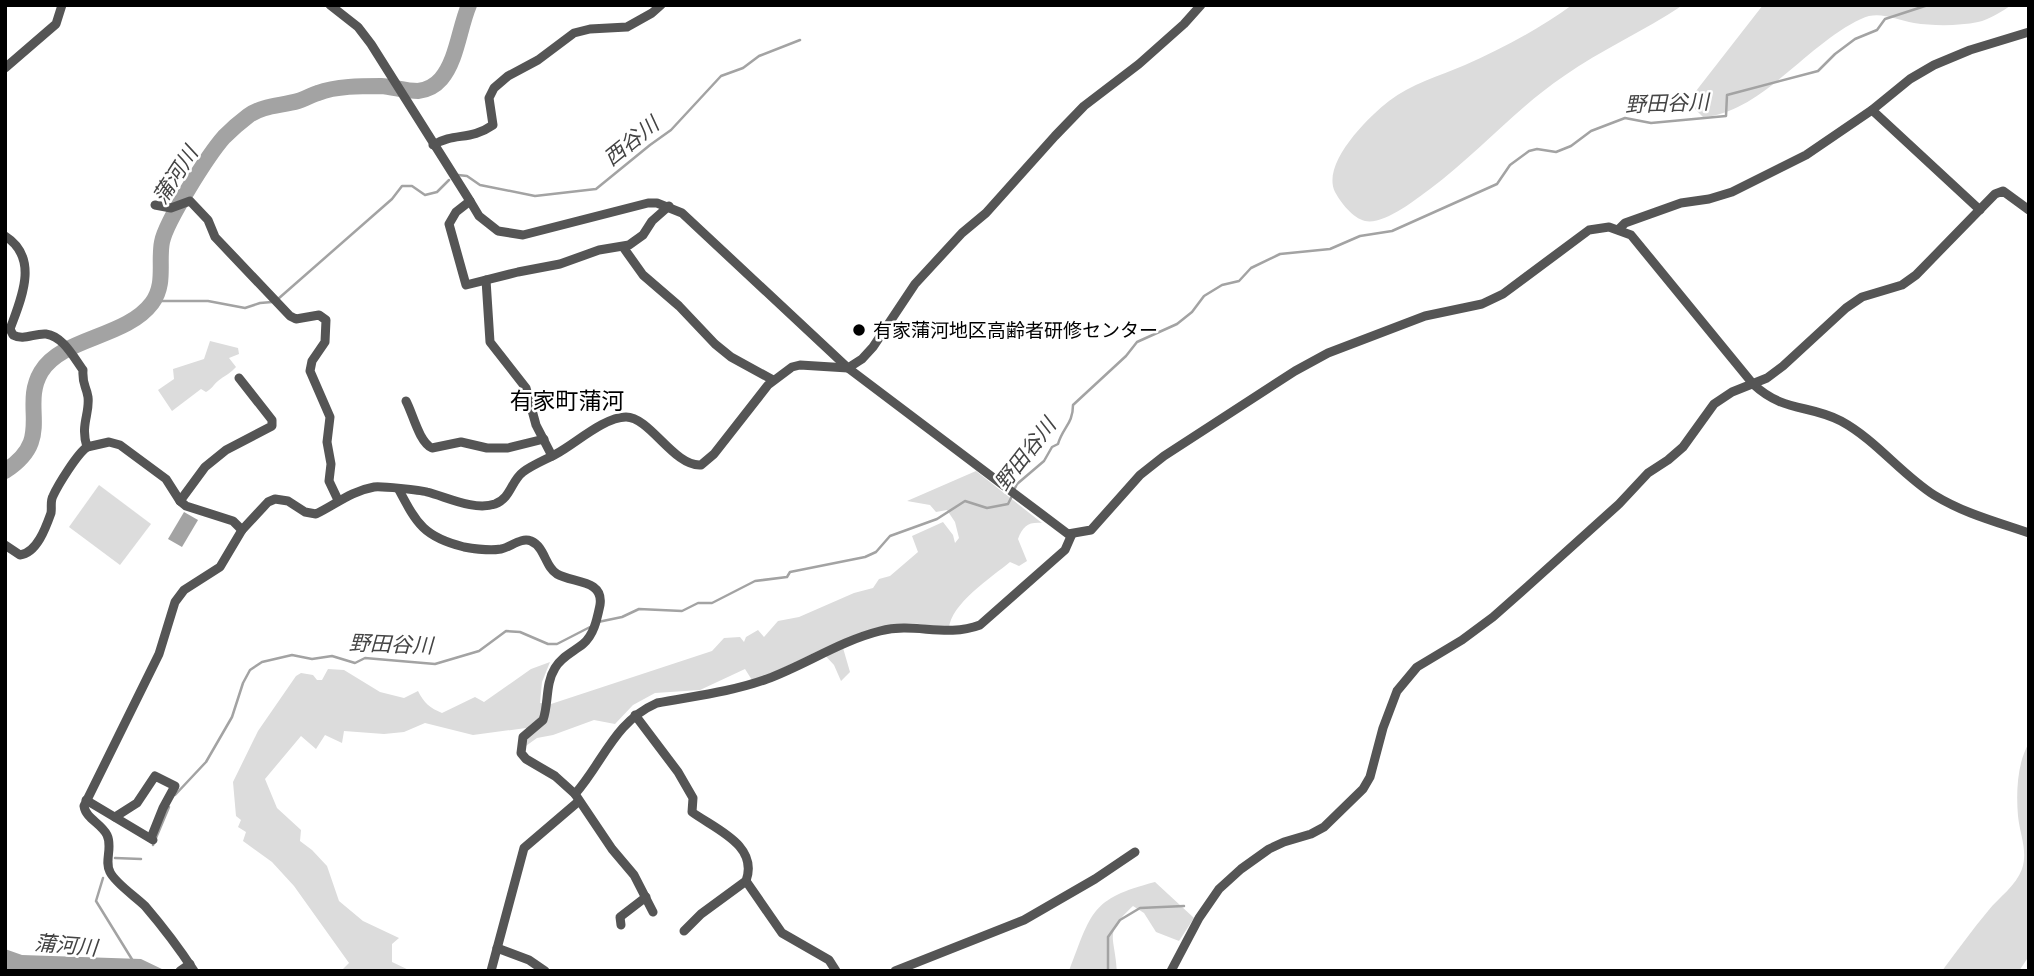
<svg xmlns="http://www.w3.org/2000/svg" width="2034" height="976" font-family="'Public Sans','Noto Sans JP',sans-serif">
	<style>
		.green { fill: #dcdcdc }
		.water { fill: #a3a3a3 }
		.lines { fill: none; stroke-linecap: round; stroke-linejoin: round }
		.stream { stroke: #a3a3a3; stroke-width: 2.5 }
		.river { stroke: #a3a3a3; stroke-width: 16 }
		.minor { stroke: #555; stroke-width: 9 }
		.poi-dot { fill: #000; stroke: #fff; stroke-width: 2.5 }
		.labels { text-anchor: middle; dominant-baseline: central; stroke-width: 5; stroke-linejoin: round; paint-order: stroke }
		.poi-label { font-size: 19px; fill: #000; stroke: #fff; text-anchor: start }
		.water-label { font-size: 21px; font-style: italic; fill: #444; stroke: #fff }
		.quarter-label { font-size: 23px; fill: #000; stroke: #fff }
	</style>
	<rect width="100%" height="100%" fill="#fff"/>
	<g class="green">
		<path d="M1572 5H1683C1644 31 1601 50 1564 76 1515 109 1477 154 1430 189 1415 200 1384 225 1365 221 1353 218 1341 203 1335 192 1321 164 1368 117 1389 101 1411 84 1439 76 1465 65 1502 49 1539 29 1572 5Z"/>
		<path d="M1763 5H2012C2002 11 1989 20 1978 22 1959 26 1933 26 1914 23 1895 20 1879 10 1861 19 1808 43 1761 113 1703 117L1691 105 1696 91Z"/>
		<path d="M210 341 238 348 239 354 229 358 236 367C231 373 224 376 218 381 213 385 212 389 206 392L201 389 172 411 158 390 174 379 173 369 204 359Z"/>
		<path d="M976 471 1042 523C1028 522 1023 526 1018 539L1027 561 1019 566 1010 562C992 577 950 604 949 629L913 623 877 628 841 641 850 672 841 681 834 665 820 650 772 673 752 680 745 669 700 690 655 693 633 705 615 724 594 720 553 735 537 738 523 748 529 736 526 728 473 735 425 723 404 732 384 734 344 731 342 743 325 735 316 749 301 736 265 779 277 808 301 830 300 841 312 850 327 866 339 901 363 921 399 938 392 944V962L411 971H341L349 963 294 886 272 862 243 841 246 832 238 827 241 820 236 816 233 782 258 731 296 676 301 673 313 675 317 680H322L328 669 344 670 380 692 404 698 418 691C424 703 430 708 442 713L475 697 484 702 531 669 550 662 542 682 540 703 551 704 712 651 724 638 740 637 744 642 746 637 758 630 764 637 778 621 799 617 854 593 873 588 879 579 890 576 918 552 912 536 943 522 953 535 955 543 959 538 955 522 947 510 936 512 930 505 907 501Z"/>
		<polygon points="99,485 151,524 120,565 69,527"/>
		<path d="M2029 743V956L2019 971H1942C1957 951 1972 930 1988 911 1999 897 2016 886 2022 869 2028 851 2020 835 2018 816 2016 793 2017 763 2029 743Z"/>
		<path d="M1155 882 1194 918 1179 941 1156 932 1144 913 1133 906C1103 934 1115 935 1117 971H1069C1092 912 1090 899 1155 882Z"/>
	</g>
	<g class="water">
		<polygon points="184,512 198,520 182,547 168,539"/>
		<polygon points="5,949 22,955 141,959 166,971 5,971"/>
	</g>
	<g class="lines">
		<g class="stream">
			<polyline points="458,175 467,176 480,185 535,196 596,189 650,145 671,130 721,76 743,68 759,56 800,40"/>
			<polyline points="278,299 392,199 402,186 412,186 425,195 437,192 449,180"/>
			<polyline points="153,301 208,301 245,308 260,303 272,302"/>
			<path d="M1014 490 1017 484 1044 461 1052 447 1058 444C1063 427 1073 424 1073 405L1126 356 1137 342 1177 324 1192 312 1204 296 1222 285 1239 281 1251 268 1280 254 1330 249 1360 236 1392 231 1497 184 1510 165 1529 151 1537 149 1556 152 1571 146 1591 131 1625 118 1651 123 1726 116 1727 95 1818 71 1835 54 1855 39 1877 30 1885 19 1928 5"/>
			<polyline points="598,622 622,617 639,609 682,611 698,603 712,603 755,581 787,577 790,572 865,557 876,552 890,536 937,519 965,501 987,508 1008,504 1012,496"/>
			<polyline points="175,795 206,762 232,717 243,683 250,670 262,662 292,655 312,659 332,656 355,663 365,658 435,664 479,651 506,631 520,632 548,644 557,644 592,626"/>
			<polyline points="153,845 169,807"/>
			<polyline points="115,858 141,859"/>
			<polyline points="103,878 96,901 133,961"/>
			<polyline points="1108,971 1108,937 1120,920 1140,908 1184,906"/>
		</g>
		<path class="river" d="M5 471C55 439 20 408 41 372 62 337 126 338 152 303 166 284 158 262 162 242 166 221 209 154 224 137 231 130 240 122 248 116 263 105 281 106 298 101 305 99 311 95 318 93 336 86 361 86 381 86 393 87 406 91 418 91 427 90 435 86 441 79 457 60 459 29 469 5"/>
		<g class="minor">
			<path d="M330 5 358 27 371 44 470 201 479 216 498 231 523 235 648 203H657L682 213 848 368 1068 534 1091 530 1140 475 1164 456 1295 371 1328 353 1425 316 1482 304 1503 294 1589 230 1609 227 1631 235 1753 384C1784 413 1809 404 1841 421 1876 440 1901 474 1934 495 1963 513 1997 522 2029 533"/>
			<polyline points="5,68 56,24 62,5"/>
			<polyline points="1872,110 1980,210"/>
			<path d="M433 145C455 132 470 141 493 125L489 98 494 88 508 76 538 60 574 33 590 29 627 27 652 13 661 5"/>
			<polyline points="470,201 456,212 449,224 466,285 518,272 560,264 599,250 629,245 643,235 652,221 669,206"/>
			<polyline points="155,205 171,208 190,201 208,220 215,237 290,316 296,319 319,315 326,320 325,342 312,361 310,371 330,417 327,442 331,464 329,481 338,500"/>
			<polyline points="1619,229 1625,223 1681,203 1709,199 1732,192 1806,155 1872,110 1910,79 1934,65 1970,50 2029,32"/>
			<path d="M5 236C40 258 21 299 10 329L13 335C24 341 34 333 46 334 63 336 74 358 83 370 82 385 86 385 88 397 90 414 80 425 87 447L109 442 120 445 166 479 180 501 186 506 233 521 242 530"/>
			<polyline points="623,247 643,275 679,306 715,344 731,357 773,380"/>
			<polyline points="486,280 490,342 526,388 536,425 552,456"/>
			<path d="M406 401C413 414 419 442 432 448L461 442 487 448H508L544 439"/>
			<path d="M399 490C417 524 424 537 464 547 476 549 488 551 501 549 511 547 521 537 531 541 545 547 545 567 557 574 572 583 604 579 600 605 597 619 594 635 583 644 573 652 561 657 555 668 545 684 549 703 543 720L523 737 521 753 526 759 555 776 575 794 612 849 634 875 653 912"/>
			<polyline points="180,501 205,467 226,450 272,426 272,420 239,378"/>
			<path d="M5 545 20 555C37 553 46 527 51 513 52 508 50 501 53 496 58 485 77 454 87 447"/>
			<path d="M635 715 678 772 693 798 692 812C715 829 759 845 746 881L701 914 684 931"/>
			<path d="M575 794C604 761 614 722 657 703 694 696 731 692 767 679 805 665 840 641 880 631 915 622 945 638 980 625L1065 550 1072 534"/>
			<polyline points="86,800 153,840"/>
			<polyline points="115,817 137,803 155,776 175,786 163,808 151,838"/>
			<polyline points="746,881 782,933 829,960 836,971"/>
			<polyline points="621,925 620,917 646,897"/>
			<polyline points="497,948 529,960 545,971"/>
			<polyline points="180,971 190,964"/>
			<path d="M194 971C179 948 163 927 145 906 136 897 115 883 110 872 104 861 113 847 107 835 101 823 86 819 84 806L159 654 175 602 184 590 220 567 242 530 268 502 275 499 288 501 305 512 316 514C335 505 351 491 374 487 381 486 420 490 427 492 447 497 474 511 495 504 511 498 511 481 523 472 532 465 545 460 556 454 575 444 604 417 626 417 650 417 674 467 701 465L714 454 768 385 792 367 800 365 848 368 862 359 873 347 915 284 962 233 986 213 1055 136 1084 106 1139 64 1184 24 1201 5"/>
			<polyline points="491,971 524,848 579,801"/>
			<polyline points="895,971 1024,920 1095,879 1135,852"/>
			<polyline points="1171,971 1199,918 1219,889 1241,869 1269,849 1284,842 1311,834 1324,827 1363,789 1370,777 1383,728 1397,691 1417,667 1462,640 1493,617 1528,586 1619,504 1648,473 1668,460 1683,447 1714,404 1732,392 1767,378 1783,366 1846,308 1862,297 1902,285 1916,275 1995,194 2003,191 2029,210"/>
		</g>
	</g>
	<circle class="poi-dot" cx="859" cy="330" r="7"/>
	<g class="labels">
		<g class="poi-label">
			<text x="873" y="330">有家蒲河地区高齢者研修センター</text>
		</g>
		<g class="water-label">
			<text transform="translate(1667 103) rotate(-2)">野田谷川</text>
			<text transform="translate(631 141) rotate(-39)">西谷川</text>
			<text transform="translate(175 175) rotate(-57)">蒲河川</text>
			<text transform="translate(1025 454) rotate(-52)">野田谷川</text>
			<text transform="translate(391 644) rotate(2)">野田谷川</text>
			<text transform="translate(66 945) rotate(5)">蒲河川</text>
		</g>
		<g class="quarter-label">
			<text x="567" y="400">有家町蒲河</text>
		</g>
	</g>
	<rect width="2034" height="976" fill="none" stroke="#000000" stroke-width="14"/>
</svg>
